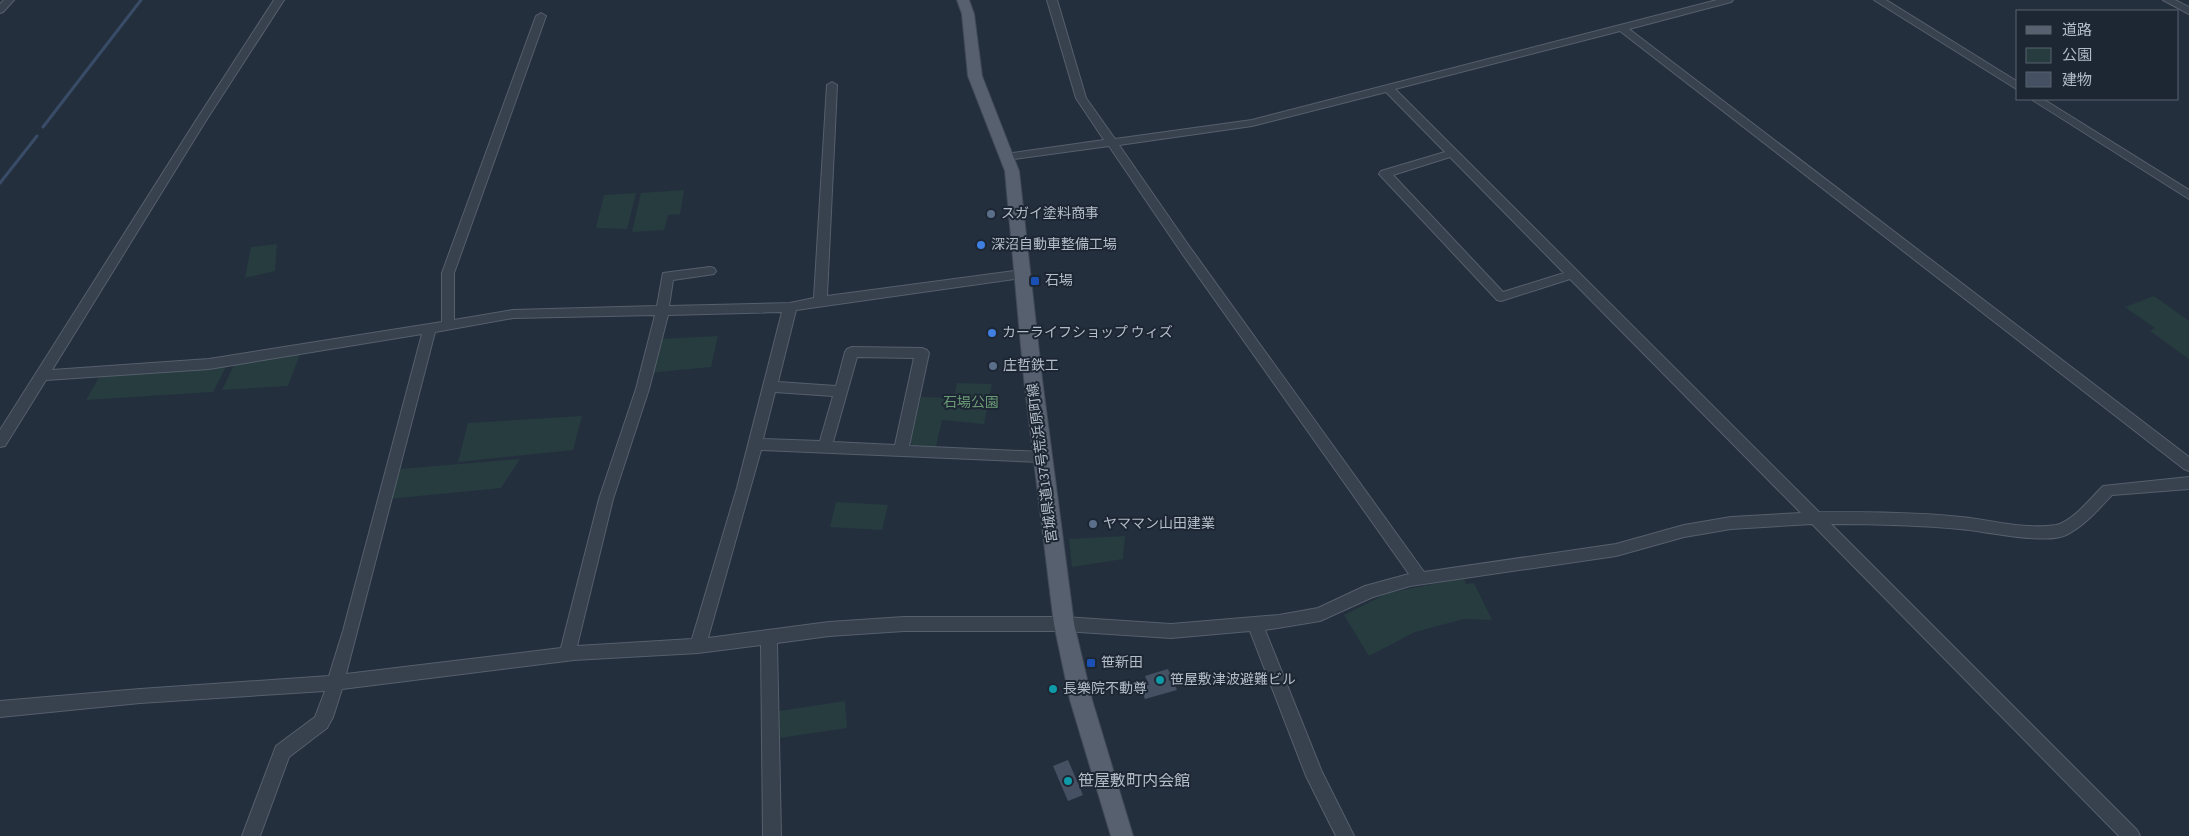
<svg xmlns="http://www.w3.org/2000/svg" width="2189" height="836" font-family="'Source Sans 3','Noto Sans JP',sans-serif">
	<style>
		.green { fill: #263c3f }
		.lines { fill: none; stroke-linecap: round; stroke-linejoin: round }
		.stream { stroke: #394c67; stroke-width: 3 }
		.building { fill: #455162 }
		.minor-casing { stroke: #565f6c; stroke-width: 2 }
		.major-casing { stroke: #414a57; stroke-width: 2 }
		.minor { fill: #38414e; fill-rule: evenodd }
		.major { fill: #56606e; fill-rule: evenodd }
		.service-dot { fill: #5c6f8a; stroke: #1d2633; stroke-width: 2 }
		.shop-dot { fill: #3f7fe0; stroke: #1d2633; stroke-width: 2 }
		.transit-dot { fill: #1a4fb4; stroke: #1d2633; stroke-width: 2 }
		.culture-dot { fill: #0f9aa8; stroke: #1d2633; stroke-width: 2 }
		.labels { text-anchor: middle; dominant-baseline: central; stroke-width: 4; stroke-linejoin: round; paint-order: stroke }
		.poi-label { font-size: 14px; fill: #b4bcc9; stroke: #1d2633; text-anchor: start }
		.park-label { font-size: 14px; fill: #6b9a76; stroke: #1d2633 }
		.street-label { font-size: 14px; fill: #b4bcc9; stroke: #1d2633 }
		.near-poi-label { font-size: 16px; fill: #b4bcc9; stroke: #1d2633; text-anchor: start }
	</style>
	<rect width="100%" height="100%" fill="#242f3e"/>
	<g class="green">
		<polygon points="684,190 680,214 668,215 664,230 632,232 641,193"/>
		<polygon points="636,193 627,229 596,228 604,195"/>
		<polygon points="277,244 275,271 245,278 251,247"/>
		<polygon points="2154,296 2189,321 2189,359 2150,331 2155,328 2125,307"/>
		<polygon points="718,336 711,367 648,373 658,339"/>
		<polygon points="302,349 288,386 222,390 237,359"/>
		<polygon points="229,361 213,392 86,400 104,369"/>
		<polygon points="957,383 992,384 984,424 942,420 936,447 915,447 910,443 921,397 954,398"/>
		<polygon points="582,416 573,450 458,462 468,423"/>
		<polygon points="520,459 501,488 389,499 396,472 401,469"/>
		<polygon points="836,502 888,505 882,530 830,527"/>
		<polygon points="1125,536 1123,559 1072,567 1069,539"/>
		<polygon points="1464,578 1466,584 1474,583 1492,620 1464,619 1415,632 1369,656 1344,615 1388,593"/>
		<polygon points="845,701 847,728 779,738 779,711"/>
	</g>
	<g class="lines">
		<g class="stream">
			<polyline points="43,127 141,0"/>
			<polyline points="0,183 37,136"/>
		</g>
	</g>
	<g class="building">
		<polygon points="1168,669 1177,690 1145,699 1140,687 1149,685 1145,676"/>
		<polygon points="1068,760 1083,795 1068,801 1053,766"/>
	</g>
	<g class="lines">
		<g class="minor-casing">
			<g id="minor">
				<polygon points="4,0 14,0 3,12 0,13 0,4"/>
				<path d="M274 0H284L205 122 52 370 209 359 442 322V273L536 16 541 13 546 16 454 273V320L513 310 657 306 663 273 710 267 714 268 716 271 714 274 673 280 669 306 790 303 814 298 827 85 832 82 837 85 827 296 1022 270 1026 271 1028 274 1026 277 1022 278 796 310 778 382 836 386 845 352 847 349 852 347 922 348 927 350 929 353 909 446 1042 452 1047 453 1049 457 1047 461 1042 462 761 450 708 638 829 622 904 617H1064L1171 624 1279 615 1318 608 1365 586 1409 574 1181 252 1109 146 1006 160 1000 157 1006 154 1104 140 1076 98 1047 0H1057L1086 98 1115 139 1252 120 1717 0H1733L1731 2 1629 29 2189 457V471L2184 469 1620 31 1395 89 1819 512C1866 512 1914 512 1961 517 1992 520 2025 530 2056 525 2072 522 2092 497 2103 486L2189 477V489L2112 495C2098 510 2084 526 2066 535 2046 545 1984 531 1960 529 1917 525 1874 524 1831 524L2137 830 2140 836H2119L1812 524 1731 529 1684 537 1616 556 1410 586 1373 597 1320 621 1265 630 1322 772 1354 836H1336L1306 776 1250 631 1171 638 1064 631H904L829 636 777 643 781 836H763L761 645 698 653 574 660 342 689 333 717 327 728 289 757 260 836H242L276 746 315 717 325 691 140 703 0 717V701L140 689 329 676 343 631 422 334 209 369 46 380 5 446 0 447V430L195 122ZM1386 92 1445 152 1381 171 1379 174 1497 300 1501 301 1570 279 1801 513 1731 517 1684 525 1616 544 1424 572 1189 246 1119 145 1252 126ZM1450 157 1564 273 1503 292 1393 175ZM782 312 737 488 692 639 577 646 613 499 649 389 668 315ZM655 315 636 389 599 499 561 648 346 674 435 332 513 318ZM857 357 914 358 895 445 833 442ZM775 392 833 396 820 441 763 439Z"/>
				<polygon points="1874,0 1886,0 2018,82 2018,90"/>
				<polygon points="2163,0 2175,0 2189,7 2189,14"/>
				<polygon points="2031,99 2043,99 2189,190 2189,199"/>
			</g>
		</g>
		<g class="major-casing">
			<polygon id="major" points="957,0 969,0 974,14 982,76 1019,171 1042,379 1074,624 1092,700 1133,836 1111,836 1070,700 1054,624 1024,379 1005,171 968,76 962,14"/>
		</g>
		<use href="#minor" class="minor"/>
		<use href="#major" class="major"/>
	</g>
	<g class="service-dot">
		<circle cx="991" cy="214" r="5"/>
		<circle cx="993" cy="366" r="5"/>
		<circle cx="1093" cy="524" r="5"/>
	</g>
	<g class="shop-dot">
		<circle cx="981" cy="245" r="5"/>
		<circle cx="992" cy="333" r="5"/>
	</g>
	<g class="transit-dot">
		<rect x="1030" y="276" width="10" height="10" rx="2.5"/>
		<rect x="1086" y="658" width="10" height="10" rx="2.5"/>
	</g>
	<g class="culture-dot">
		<circle cx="1160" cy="680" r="5"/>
		<circle cx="1053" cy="689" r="5"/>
		<circle cx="1068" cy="781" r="5"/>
	</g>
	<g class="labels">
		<g class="poi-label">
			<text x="1001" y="214">スガイ塗料商事</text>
			<text x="991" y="245">深沼自動車整備工場</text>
			<text x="1045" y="281">石場</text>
			<text x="1002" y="333">カーライフショップ ウィズ</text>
			<text x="1003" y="366">庄哲鉄工</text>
			<text x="1103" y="524">ヤママン山田建業</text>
			<text x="1101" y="663">笹新田</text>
			<text x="1170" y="680">笹屋敷津波避難ビル</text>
			<text x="1063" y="689">長樂院不動尊</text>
		</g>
		<g class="park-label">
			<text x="971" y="403">石場公園</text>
		</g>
		<g class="street-label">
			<text transform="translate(1043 463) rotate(-97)">宮城県道137号荒浜原町線</text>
		</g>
		<g class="near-poi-label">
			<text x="1078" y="781">笹屋敷町内会館</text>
		</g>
	</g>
	<rect x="2016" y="10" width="162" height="90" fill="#1d2633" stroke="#59626f"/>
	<rect x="2026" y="26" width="25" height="8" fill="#56606e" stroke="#59626f"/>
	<text x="2062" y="35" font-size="15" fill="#b4bcc9">道路</text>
	<rect x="2026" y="48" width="25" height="15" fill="#263c3f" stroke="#59626f"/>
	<text x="2062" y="60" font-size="15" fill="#b4bcc9">公園</text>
	<rect x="2026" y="72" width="25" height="15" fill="#455162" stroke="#59626f"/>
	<text x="2062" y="85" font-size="15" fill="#b4bcc9">建物</text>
</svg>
